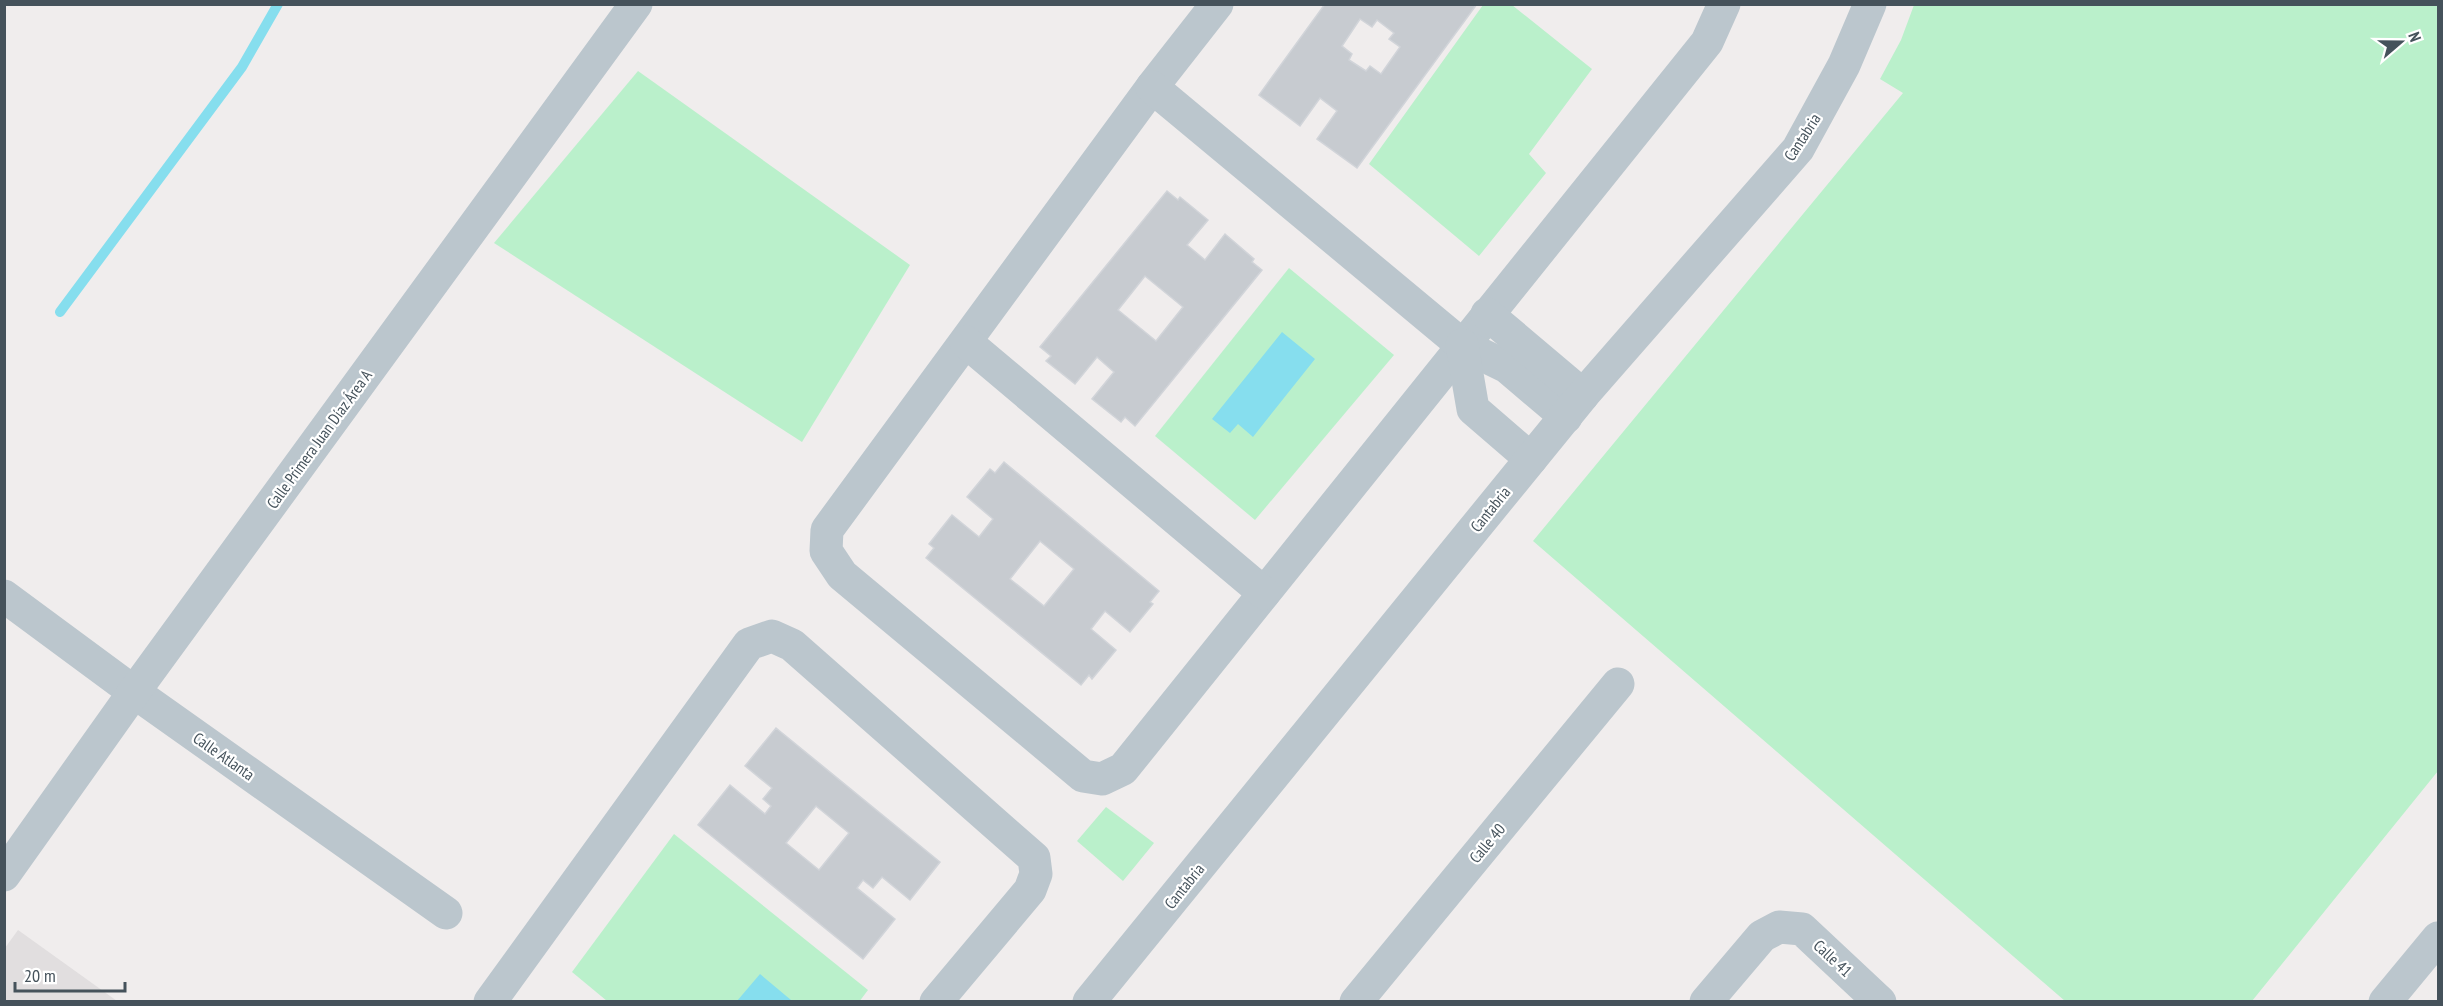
<svg xmlns="http://www.w3.org/2000/svg" width="2443" height="1006" font-family="'PT Sans Narrow',sans-serif">
	<style>
		.education { fill: #e1dedf }
		.green { fill: #baf0cb }
		.water { fill: #86deee }
		.lines { fill: none; stroke-linecap: round; stroke-linejoin: round }
		.stream { stroke: #86deee; stroke-width: 10 }
		.building { fill: #c7cbd0; stroke: #d1d4d9; stroke-width: 1.5; fill-rule: evenodd }
		.street { stroke: #bbc6cd; stroke-width: 33 }
		.labels { text-anchor: middle; dominant-baseline: central; stroke-width: 4.5; stroke-linejoin: round; paint-order: stroke }
		.street-label { font-size: 16px; fill: #45525b; stroke: #fff }
	</style>
	<rect width="100%" height="100%" fill="#f0eded"/>
	<polygon class="education" points="18,930 117,1001 5,1001 5,948"/>
	<g class="green">
		<polygon points="1483,5 1512,5 1592,69 1529,154 1546,173 1479,256 1369,164"/>
		<polygon points="1914,5 2438,5 2438,771 2252,1001 2065,1001 1533,541 1903,93 1880,79 1901,40"/>
		<polygon points="638,71 910,265 802,442 494,243"/>
		<polygon points="1289,268 1394,355 1255,520 1155,436"/>
		<polygon points="1106,807 1154,843 1123,881 1077,841"/>
		<polygon points="674,834 868,990 859,1002 607,1001 572,972"/>
	</g>
	<g class="water">
		<polygon points="1282,332 1315,359 1253,437 1238,424 1230,433 1212,419"/>
		<polygon points="760,974 791,1000 789,1001 737,1001"/>
	</g>
	<g class="lines">
		<polyline class="stream" points="60,312 242,67 278,4"/>
	</g>
	<g class="building">
		<path d="M1325 4H1477L1357 168 1317 139 1337 111 1320 98 1300 126 1259 95ZM1360 19 1372 27 1377 20 1394 33 1389 39 1400 47 1381 74 1370 66 1366 71 1349 60 1352 54 1342 46Z"/>
		<path d="M1167 191 1178 200 1180 197 1208 220 1187 245 1205 260 1225 234 1254 259 1252 262 1262 270 1135 426 1125 417 1121 422 1092 399 1114 372 1097 357 1075 384 1046 361 1051 356 1040 347ZM1145 276 1183 307 1156 341 1118 310Z"/>
		<path d="M1004 462 1159 591 1150 602 1153 604 1130 632 1105 611 1091 629 1116 650 1092 679 1089 675 1081 685 926 558 934 548 929 544 952 515 979 537 993 519 967 497 990 469 995 473ZM1040 541 1074 569 1044 606 1010 579Z"/>
		<path d="M776 728 940 862 910 900 882 877 873 888 863 880 857 888 895 919 863 959 698 825 730 785 765 814 771 806 763 799 772 788 745 766ZM816 806 849 833 819 870 786 843Z"/>
	</g>
	<g class="lines">
		<g class="street">
			<polyline points="1217,4 1152,87 827,530 826,551 842,575 1083,776 1102,779 1123,769 1707,42 1724,4"/>
			<polyline points="1152,87 1462,345 1507,367 1566,417"/>
			<polyline points="1487,314 1583,395"/>
			<polyline points="966,342 1264,593"/>
			<polyline points="1462,345 1473,409 1531,459"/>
			<polyline points="4,596 134,692 446,913"/>
			<polyline points="4,875 134,692 636,4"/>
			<polyline points="490,1002 749,644 772,636 792,645 1034,858 1036,874 1030,890 936,1002"/>
			<polyline points="1089,1002 1583,395 1798,149 1844,65 1870,4"/>
			<polyline points="1356,1002 1618,684"/>
			<polyline points="1706,1002 1762,936 1779,927 1802,929 1880,1002"/>
			<polyline points="2385,1002 2438,938"/>
		</g>
	</g>
	<g class="labels">
		<g class="street-label">
			<text transform="translate(1802 137) rotate(-57)">Cantabria</text>
			<text transform="translate(319 439) rotate(-54)">Calle Primera Juan Díaz Área A</text>
			<text transform="translate(1490 509) rotate(-51)">Cantabria</text>
			<text transform="translate(224 756) rotate(35)">Calle Atlanta</text>
			<text transform="translate(1487 843) rotate(-50)">Calle 40</text>
			<text transform="translate(1184 886) rotate(-51)">Cantabria</text>
			<text transform="translate(1833 958) rotate(43)">Calle 41</text>
		</g>
	</g>
	<rect width="2443" height="1006" fill="none" stroke="#45525b" stroke-width="12"/>
	<g transform="translate(2401 42) rotate(70)" stroke="#ffffff" stroke-width="4.5" paint-order="stroke">
	<path d="M0-4.5L10 22L0 15L-10 22Z" fill="#45525b"/>
	<text y="-9" font-size="16" font-weight="bold" text-anchor="middle" fill="#45525b">N</text>
	</g>
	<path d="M15 982v9h110v-9" fill="none" stroke="#45525b" stroke-width="3"/>
	<text x="24" y="982" font-size="18" fill="#45525b" stroke="#ffffff" stroke-width="4.5" paint-order="stroke">20 m</text>
</svg>
